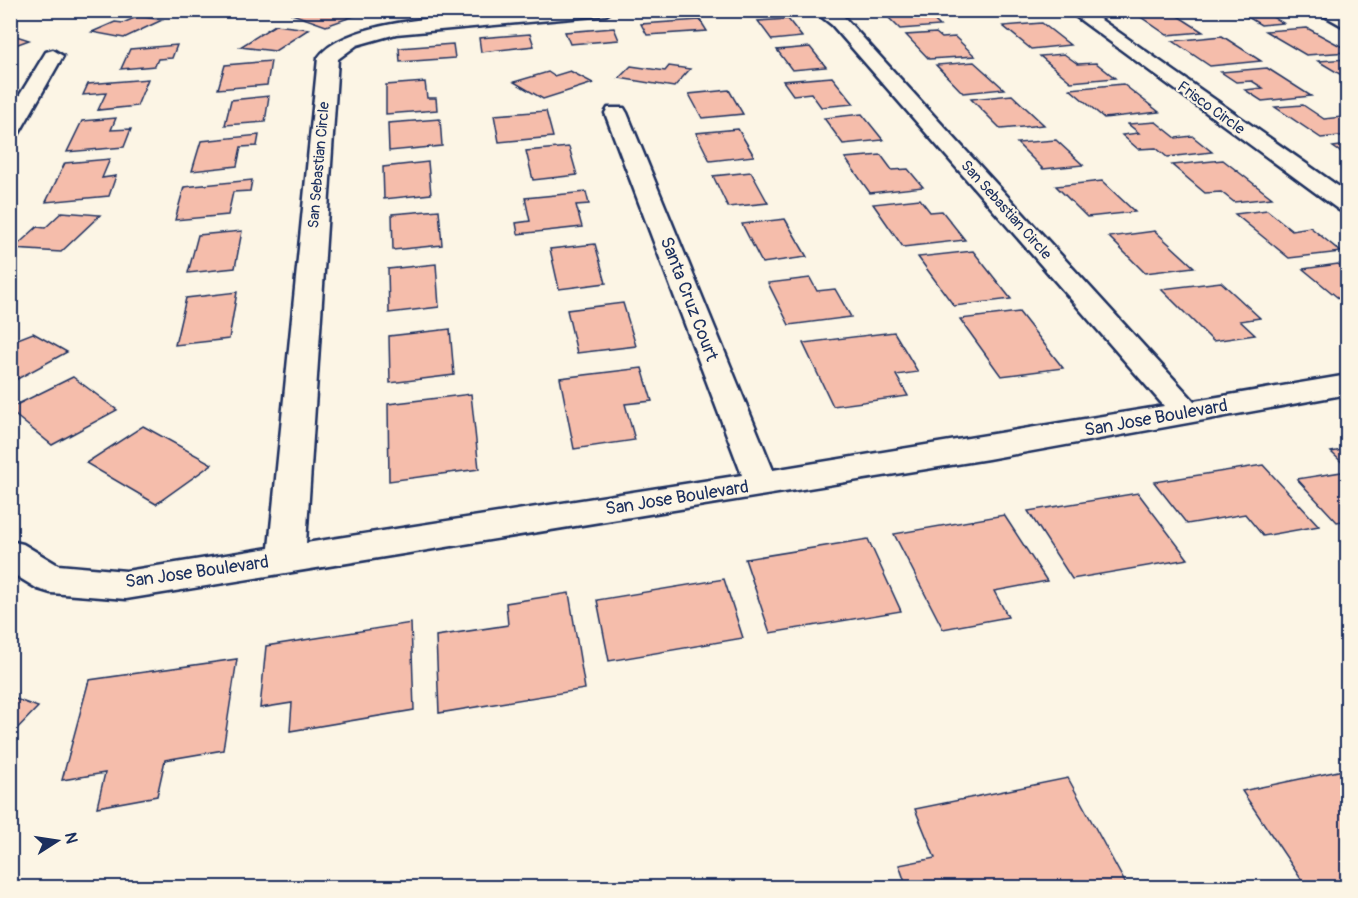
<svg xmlns="http://www.w3.org/2000/svg" width="1358" height="898" font-family="Pangolin,sans-serif">
	<style>
		.building { fill: #f5bdab; stroke: #1b2f5e; stroke-width: 1.5 }
		.lines { fill: none; stroke-linecap: round; stroke-linejoin: round }
		.minor-casing { stroke: #1b2f5e; stroke-width: 5 }
		.minor { fill: #fcf5e5; fill-rule: evenodd }
		.labels { text-anchor: middle; dominant-baseline: central; stroke-width: 4.5; stroke-linejoin: round; paint-order: stroke }
		.far-street-label { font-size: 15px; fill: #1b2f5e; stroke: #fcf5e5 }
		.street-label { font-size: 18px; fill: #1b2f5e; stroke: #fcf5e5 }
	</style>
	<rect width="100%" height="100%" fill="#fcf5e5"/>
	<filter id="ink" filterUnits="userSpaceOnUse"><feTurbulence type="fractalNoise" baseFrequency=".0167" numOctaves="2"/><feDisplacementMap in="SourceGraphic" scale="12" xChannelSelector="R" yChannelSelector="G"/><feConvolveMatrix kernelMatrix="1 2 1 2 8 2 1 2 1" color-interpolation-filters="sRGB"/></filter>
	<g filter="url(#ink)">
		<g class="building">
			<polygon points="303,10 351,10 347,12 357,15 326,26 292,14"/>
			<polygon points="881,10 923,10 940,26 900,29"/>
			<polygon points="998,10 1028,10 1035,16 1007,18"/>
			<polygon points="1236,10 1275,10 1264,12 1283,23 1261,25"/>
			<polygon points="1170,11 1203,32 1167,35 1135,13"/>
			<polygon points="139,16 162,20 124,38 92,32 115,22 123,23"/>
			<polygon points="788,19 802,37 772,40 758,21"/>
			<polygon points="700,20 707,31 647,35 641,24"/>
			<polygon points="1042,23 1070,45 1031,49 1003,26"/>
			<polygon points="275,25 309,29 275,51 240,47"/>
			<polygon points="614,28 619,40 570,44 565,32"/>
			<polygon points="1307,28 1348,50 1348,52 1306,55 1265,31"/>
			<polygon points="936,33 942,38 955,37 975,56 929,59 906,35"/>
			<polygon points="10,34 29,40 10,47"/>
			<polygon points="530,34 534,46 481,52 479,38"/>
			<polygon points="1222,36 1261,61 1210,66 1173,41"/>
			<polygon points="453,44 455,58 400,62 399,48"/>
			<polygon points="177,45 172,58 158,59 155,66 121,69 130,49"/>
			<polygon points="810,47 826,67 792,70 777,50"/>
			<polygon points="1064,54 1078,64 1096,63 1115,78 1071,82 1040,56"/>
			<polygon points="1348,59 1348,79 1318,61"/>
			<polygon points="271,61 267,85 218,89 225,65"/>
			<polygon points="974,62 1004,89 963,93 936,65"/>
			<polygon points="631,66 665,71 669,66 690,69 674,87 619,78"/>
			<polygon points="1267,68 1311,96 1262,101 1245,90 1263,88 1252,81 1236,82 1221,72"/>
			<polygon points="570,71 593,83 543,99 514,82 548,72 554,76"/>
			<polygon points="832,77 854,104 821,107 811,93 793,95 783,81"/>
			<polygon points="148,79 137,106 98,110 106,93 83,95 88,84"/>
			<polygon points="425,82 427,98 436,98 437,110 386,114 386,85"/>
			<polygon points="1123,84 1159,112 1104,118 1070,89"/>
			<polygon points="729,90 743,114 702,118 689,94"/>
			<polygon points="1012,95 1044,125 1001,129 971,99"/>
			<polygon points="269,96 265,122 225,125 231,100"/>
			<polygon points="1303,105 1324,119 1342,117 1348,121 1348,135 1321,138 1275,107"/>
			<polygon points="546,111 553,137 499,142 494,115"/>
			<polygon points="862,114 883,140 843,144 824,118"/>
			<polygon points="116,118 111,130 131,129 124,147 67,152 82,121"/>
			<polygon points="440,119 442,146 389,151 388,123"/>
			<polygon points="1156,122 1176,138 1192,136 1212,152 1167,157 1156,148 1138,149 1122,135 1139,133 1128,124"/>
			<polygon points="738,129 754,156 710,161 696,133"/>
			<polygon points="259,135 257,146 241,147 237,166 192,171 201,141"/>
			<polygon points="1056,140 1083,165 1043,169 1017,143"/>
			<polygon points="1348,145 1348,157 1333,147"/>
			<polygon points="569,147 577,175 533,180 526,151"/>
			<polygon points="881,155 892,170 908,169 923,187 870,193 845,158"/>
			<polygon points="110,159 102,178 116,176 109,196 46,202 65,163"/>
			<polygon points="1223,160 1272,198 1234,202 1221,192 1205,193 1172,165"/>
			<polygon points="428,162 431,194 384,199 383,167"/>
			<polygon points="751,172 768,203 728,207 713,176"/>
			<polygon points="252,180 250,191 233,192 228,215 175,220 184,187"/>
			<polygon points="1102,181 1135,212 1087,217 1056,186"/>
			<polygon points="586,192 589,204 576,205 582,227 518,234 516,223 530,221 525,198"/>
			<polygon points="920,199 930,212 942,211 965,240 903,247 873,204"/>
			<polygon points="439,210 442,245 393,250 392,214"/>
			<polygon points="1267,210 1292,230 1310,227 1341,252 1289,258 1235,214"/>
			<polygon points="62,212 100,215 61,252 13,249 37,227 45,228"/>
			<polygon points="785,219 807,257 762,263 742,224"/>
			<polygon points="242,231 235,268 188,273 198,235"/>
			<polygon points="1155,231 1194,267 1145,273 1109,237"/>
			<polygon points="595,244 606,283 559,289 550,249"/>
			<polygon points="973,251 1011,299 954,306 918,257"/>
			<polygon points="436,264 439,307 389,313 388,269"/>
			<polygon points="1338,264 1348,272 1348,306 1303,269"/>
			<polygon points="810,278 817,291 835,289 851,317 789,325 768,283"/>
			<polygon points="1221,282 1260,318 1240,321 1255,335 1213,341 1161,289"/>
			<polygon points="237,292 229,339 175,345 186,298"/>
			<polygon points="623,303 636,346 577,353 567,310"/>
			<polygon points="1019,312 1063,368 1001,376 960,319"/>
			<polygon points="450,329 454,375 390,383 389,336"/>
			<polygon points="894,332 918,372 896,375 908,396 833,406 803,343"/>
			<polygon points="33,333 67,352 10,383 10,342"/>
			<polygon points="642,368 652,401 625,404 635,440 574,449 560,378"/>
			<polygon points="73,377 117,410 52,445 10,411 10,408"/>
			<polygon points="471,394 479,469 389,481 388,404"/>
			<polygon points="143,426 212,464 156,504 86,463"/>
			<polygon points="1348,449 1348,468 1331,452"/>
			<polygon points="1263,465 1319,526 1263,536 1245,514 1187,524 1154,482"/>
			<polygon points="1348,471 1348,520 1337,522 1297,479"/>
			<polygon points="1138,493 1188,559 1072,579 1028,511"/>
			<polygon points="1004,515 1047,581 994,591 1008,617 943,629 894,534"/>
			<polygon points="868,539 901,611 770,633 745,559"/>
			<polygon points="724,579 743,638 609,661 597,600"/>
			<polygon points="569,593 585,689 439,713 436,636 508,625 506,603"/>
			<polygon points="411,623 414,710 290,731 292,703 260,708 266,646"/>
			<polygon points="237,659 223,750 165,760 157,796 97,807 105,773 62,780 89,680"/>
			<polygon points="10,697 38,707 10,736"/>
			<polygon points="1348,769 1348,888 1307,888 1242,791"/>
			<polygon points="1068,778 1128,888 907,888 899,865 935,858 915,809"/>
		</g>
		<g class="lines">
			<g class="minor-casing">
				<g id="minor">
					<path d="M541 10H614L606 15 396 34 357 45 338 59 306 543 742 475 605 113 608 108H624L627 113 773 470 1164 406 832 25 813 10H834L844 17 1194 401 1348 375V394L988 459 126 599 51 593 38 589 10 572V541L23 544 58 565 126 571 269 548 318 58C348 14 489 15 541 10Z"/>
					<polygon points="1067,10 1087,10 1348,193 1348,212 1339,210"/>
					<polygon points="1314,10 1336,10 1348,16 1348,29"/>
					<polygon points="53,50 63,56 21,130 18,135 10,136 10,111 46,52"/>
				</g>
			</g>
			<use href="#minor" class="minor"/>
		</g>
	</g>
	<g class="labels">
		<g class="far-street-label">
			<text transform="translate(1211 108) rotate(36)">Frisco Circle</text>
			<text transform="translate(319 165) rotate(-85)">San Sebastian Circle</text>
			<text transform="translate(1006 210) rotate(48)">San Sebastian Circle</text>
		</g>
		<g class="street-label">
			<text transform="translate(689 299) rotate(69)">Santa Cruz Court</text>
			<text transform="translate(1156 418) rotate(-10)">San Jose Boulevard</text>
			<text transform="translate(677 498) rotate(-9)">San Jose Boulevard</text>
			<text transform="translate(197 572) rotate(-8)">San Jose Boulevard</text>
		</g>
	</g>
	<rect width="1358" height="898" fill="none" stroke="#fcf5e5" stroke-width="36"/>
	<rect x="18" y="18" width="1322" height="862" fill="none" stroke="#1b2f5e" stroke-width="2" filter="url(#ink)"/>
	<g transform="translate(57 841) rotate(78)" stroke="#fcf5e5" stroke-width="4.5" paint-order="stroke">
	<path d="M0-4.5L10 22L0 15L-10 22Z" fill="#1b2f5e"/>
	<text y="-9" font-size="16" font-weight="bold" text-anchor="middle" fill="#1b2f5e">N</text>
	</g>
</svg>
